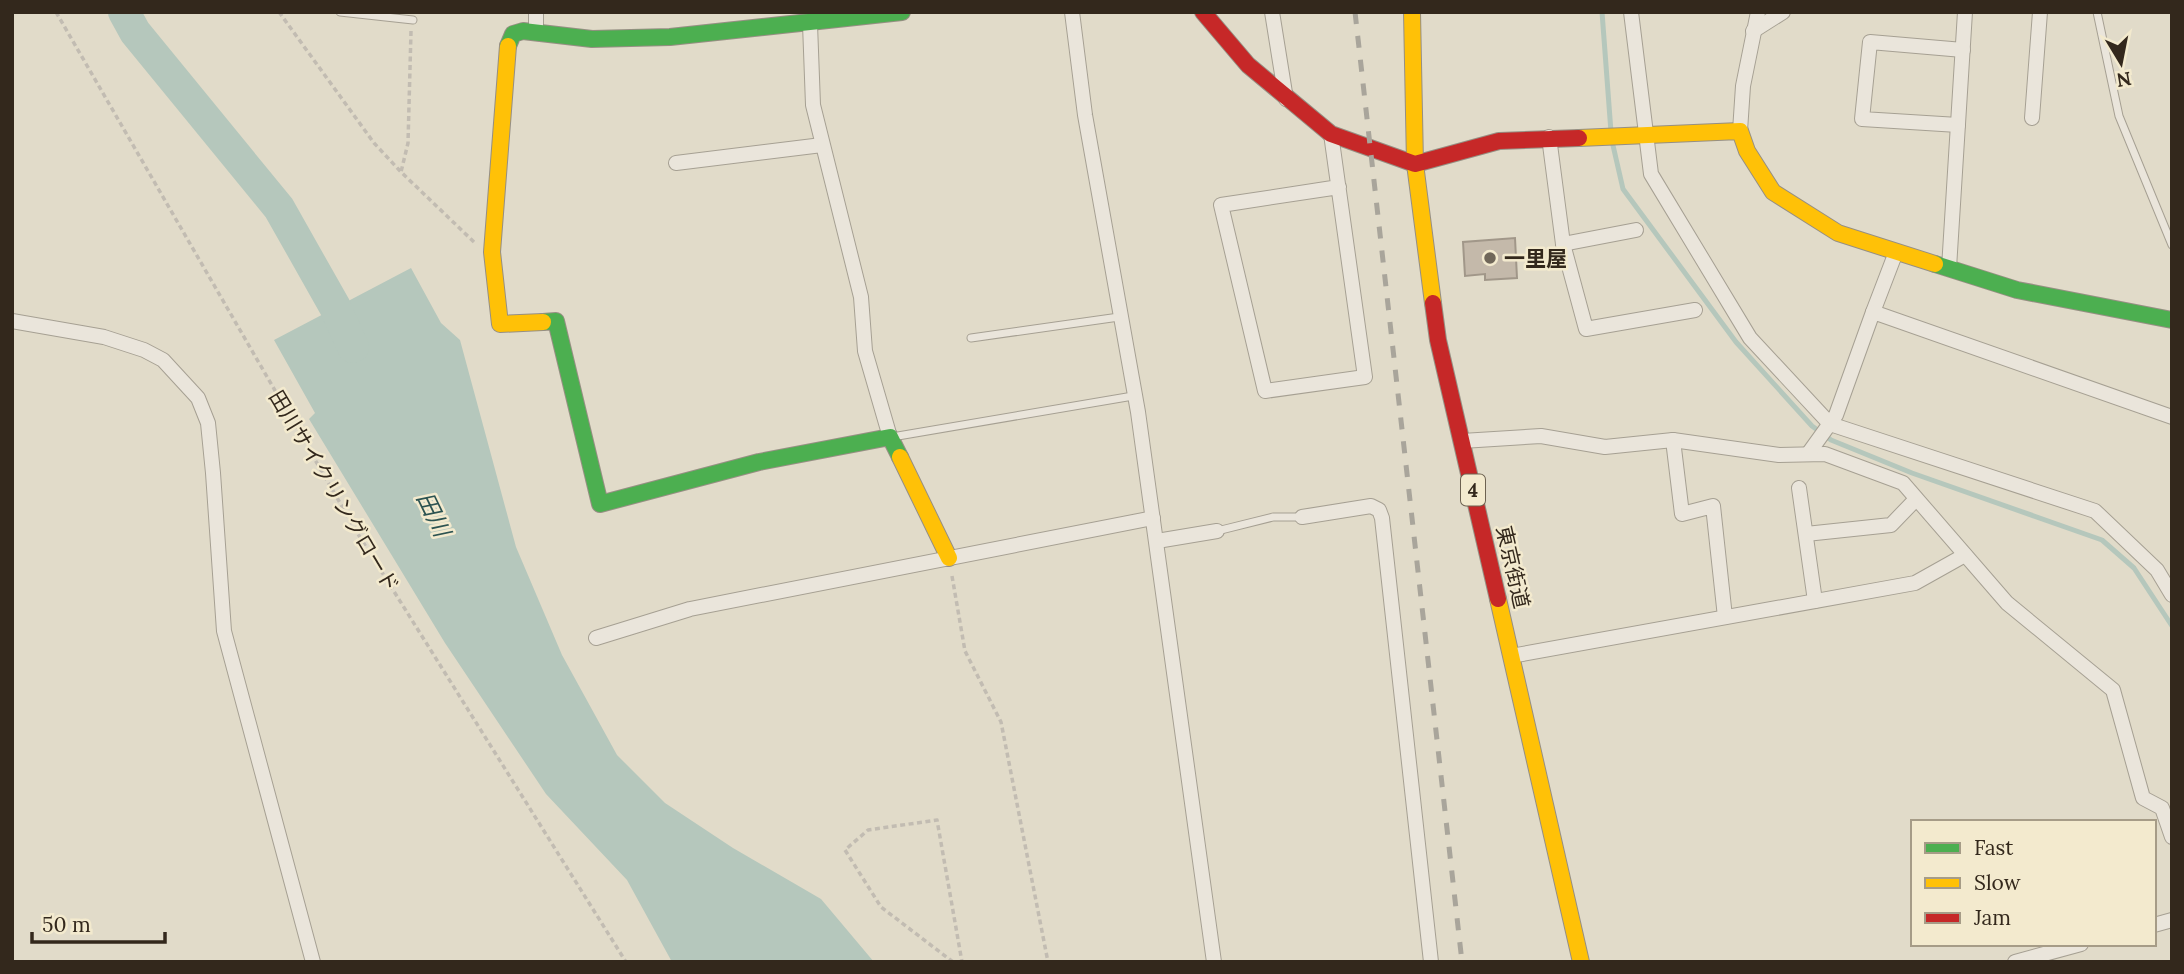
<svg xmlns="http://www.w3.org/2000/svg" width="2184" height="974" font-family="Lora,'Noto Sans JP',serif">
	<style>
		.water { fill: #b5c7bc }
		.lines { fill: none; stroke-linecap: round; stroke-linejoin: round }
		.stream { stroke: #b5c7bc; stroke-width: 5 }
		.river { stroke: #b5c7bc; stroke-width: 32 }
		.building { fill: #c4b9aa; stroke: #a19789; stroke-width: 2 }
		.lane-casing { stroke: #a6a093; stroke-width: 9 }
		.street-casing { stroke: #a6a093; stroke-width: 16 }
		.fast-casing { stroke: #968f83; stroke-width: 18 }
		.slow-casing { stroke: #968f83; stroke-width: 18 }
		.jam-casing { stroke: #968f83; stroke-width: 18 }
		.path { stroke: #c2bcb2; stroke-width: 3.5; stroke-dasharray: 5 3.5; stroke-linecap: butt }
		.lane { stroke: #eae5db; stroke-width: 7 }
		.street { stroke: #eae5db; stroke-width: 14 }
		.fast { stroke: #4caf50; stroke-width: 16 }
		.slow { stroke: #ffc107; stroke-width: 16 }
		.jam { stroke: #c62828; stroke-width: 16 }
		.rail { stroke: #a9a59b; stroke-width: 5; stroke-dasharray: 12 12; stroke-linecap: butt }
		.poi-dot { fill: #706759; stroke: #f3eace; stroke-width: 2.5 }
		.labels { text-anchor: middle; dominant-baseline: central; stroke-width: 5; stroke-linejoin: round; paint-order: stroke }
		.shield { fill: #f3eace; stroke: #6d6251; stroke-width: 2 }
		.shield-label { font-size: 19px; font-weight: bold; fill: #33281c }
		.poi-label { font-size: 21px; font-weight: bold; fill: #33281c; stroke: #f3eace; text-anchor: start }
		.street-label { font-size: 21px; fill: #33281c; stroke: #f3eace }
		.water-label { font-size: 23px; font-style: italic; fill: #2c5351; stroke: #f3eace }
	</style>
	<rect width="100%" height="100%" fill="#e1dbc9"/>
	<polygon class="water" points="411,268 441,323 460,340 516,547 562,655 617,755 665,803 733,848 821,899 874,962 672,962 627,880 546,794 445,643 309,419 315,413 274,340"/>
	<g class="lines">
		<g class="stream">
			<polyline points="1602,12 1611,132"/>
			<polyline points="1612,141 1623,189 1736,342 1812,426 1831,440 1912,473 2102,540 2134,568 2172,626"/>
		</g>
		<polyline class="river" points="124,12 135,32 279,208 335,307 353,347"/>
	</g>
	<polygon class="building" points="1515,238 1517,278 1485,280 1485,274 1465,276 1463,242"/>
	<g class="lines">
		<g class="lane-casing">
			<g id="lane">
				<polyline points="340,12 413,20"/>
				<polyline points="2097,12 2119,116 2172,245"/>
				<polyline points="971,338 1119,317"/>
				<polyline points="892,437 1133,396"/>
				<polyline points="1217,531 1273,517 1302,517"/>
			</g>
		</g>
		<g class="street-casing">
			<g id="street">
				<polyline points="536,12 536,31"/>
				<polyline points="1072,12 1085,115 1138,412 1214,962"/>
				<polyline points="1272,12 1286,99"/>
				<polyline points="1631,12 1651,174 1750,338 1830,424 2095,511 2157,570 2172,595"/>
				<polyline points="810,24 813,105 861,297 865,351 890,437"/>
				<polyline points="1753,31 1783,12"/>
				<polyline points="2032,118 2040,12"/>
				<polyline points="1958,125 1862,119 1870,42 1963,50"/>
				<polyline points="1740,131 1743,86 1758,12"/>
				<polyline points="1331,134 1365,377 1265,391 1221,205 1339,187"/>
				<polyline points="1549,137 1563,244 1586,329 1695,310"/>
				<polyline points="676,163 822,145"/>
				<polyline points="1563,244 1636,230"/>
				<polyline points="1949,268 1965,12"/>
				<polyline points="1873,312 1896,252"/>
				<polyline points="12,321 104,337 144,350 163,360 198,398 208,423 213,473 224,631 313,962"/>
				<polyline points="1673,440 1682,514 1713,506 1725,617"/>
				<polyline points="1462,441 1541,436 1605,447 1673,440 1779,455 1825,454 1903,483 2007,603 2113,690 2143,798 2162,808 2172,837"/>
				<polyline points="1808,454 1836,415 1873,312 2172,417"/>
				<polyline points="1799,488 1815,601"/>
				<polyline points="1302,517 1371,506 1379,510 1382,518 1431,962"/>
				<polyline points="1806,534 1891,525 1916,499"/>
				<polyline points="1157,541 1217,531"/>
				<polyline points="596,638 690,609 1153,518"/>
				<polyline points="1511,656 1915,583 1965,555"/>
				<polyline points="2154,925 2172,920"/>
				<polyline points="2015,962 2081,944"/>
			</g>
		</g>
		<g class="fast-casing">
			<g id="fast">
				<polyline points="508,46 513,34 523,31 592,39 670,37 902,12"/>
				<polyline points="1935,264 2017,290 2172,320"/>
				<polyline points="543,322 556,321 600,504 759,462 890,437 900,457"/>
			</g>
		</g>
		<g class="slow-casing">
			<g id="slow">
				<polyline points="1412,12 1415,164 1433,303"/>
				<polyline points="508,46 492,252 500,324 543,322"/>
				<polyline points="1579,138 1740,131 1747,151 1773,192 1838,233 1935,264"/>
				<polyline points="900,457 949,558"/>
				<polyline points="1498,599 1581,962"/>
			</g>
		</g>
		<g class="jam-casing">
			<g id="jam">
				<polyline points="1203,12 1248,65 1331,134 1415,164 1499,141 1579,138"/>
				<polyline points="1433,303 1438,340 1498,599"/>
			</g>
		</g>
		<g class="path">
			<polyline points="56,12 358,534 626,962"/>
			<polyline points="279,12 374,143 401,172"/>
			<polyline points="411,31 408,143 401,172 475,243"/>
			<polyline points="952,576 965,651 1001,722 1048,962"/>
			<polyline points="953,962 881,907 845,850 868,830 937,820 962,962"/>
		</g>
		<use href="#lane" class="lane"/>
		<use href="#street" class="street"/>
		<use href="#fast" class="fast"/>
		<use href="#slow" class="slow"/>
		<use href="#jam" class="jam"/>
		<polyline class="rail" points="1355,12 1462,962"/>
	</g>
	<circle class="poi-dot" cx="1490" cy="258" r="7"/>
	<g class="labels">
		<rect class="shield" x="1461" y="474.5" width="24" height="31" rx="5"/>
		<g class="shield-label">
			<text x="1473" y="490">4</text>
		</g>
		<g class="poi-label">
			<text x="1504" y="258">一里屋</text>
		</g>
		<g class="street-label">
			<text transform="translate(334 491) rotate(59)">田川サイクリングロード</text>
			<text transform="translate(1513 567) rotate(77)">東京街道</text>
		</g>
		<g class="water-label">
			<text transform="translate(434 514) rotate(64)">田川</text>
		</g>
	</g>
	<rect width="2184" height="974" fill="none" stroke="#33281c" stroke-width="28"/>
	<rect x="1911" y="820" width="245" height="126" fill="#f3eace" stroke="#a69c87" stroke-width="2"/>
	<rect x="1925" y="843" width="35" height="10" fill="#4caf50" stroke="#a69c87" stroke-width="2"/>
	<text x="1974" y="855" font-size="21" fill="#33281c">Fast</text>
	<rect x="1925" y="878" width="35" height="10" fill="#ffc107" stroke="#a69c87" stroke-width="2"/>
	<text x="1974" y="890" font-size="21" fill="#33281c">Slow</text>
	<rect x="1925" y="913" width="35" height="10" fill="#c62828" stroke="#a69c87" stroke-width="2"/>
	<text x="1974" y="925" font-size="21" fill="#33281c">Jam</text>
	<g transform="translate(2121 63) rotate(170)" stroke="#f3eace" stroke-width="5" paint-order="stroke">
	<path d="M0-5L12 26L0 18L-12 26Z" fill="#33281c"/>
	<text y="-10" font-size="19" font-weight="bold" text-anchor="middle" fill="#33281c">N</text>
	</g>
	<path d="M32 932v10h133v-10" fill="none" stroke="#33281c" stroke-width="3.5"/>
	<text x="42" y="932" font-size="21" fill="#33281c" stroke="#f3eace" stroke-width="5" paint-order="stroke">50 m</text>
</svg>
